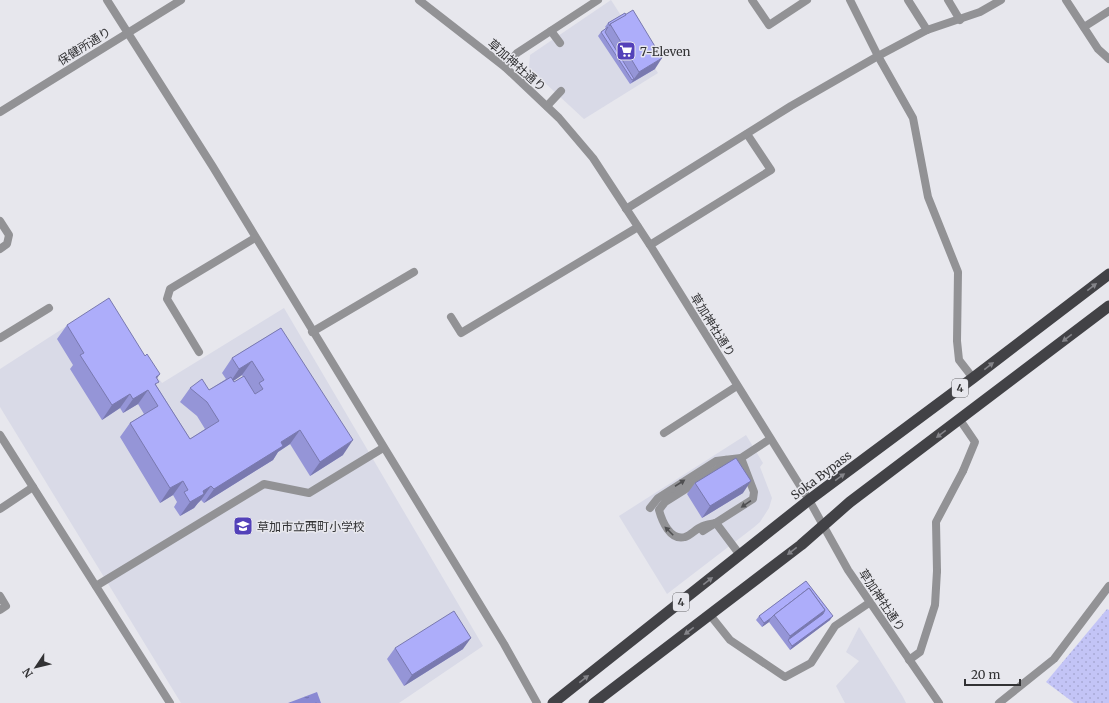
<svg xmlns="http://www.w3.org/2000/svg" width="1109" height="703" font-family="Merriweather,'Noto Sans JP',serif">
	<style>
		.built { fill: #d9dae7 }
		.park { fill: url(#park-dots) }
		.water { fill: url(#water-ripples) }
		.lines { fill: none; stroke-linecap: round; stroke-linejoin: round }
		.service { stroke: #929295; stroke-width: 8 }
		.minor { stroke: #929295; stroke-width: 8 }
		.tertiary { stroke: #929295; stroke-width: 8 }
		.trunk { stroke: #424246; stroke-width: 11 }
		.wall { fill: #9595d7; fill-rule: evenodd }
		.shaded-wall { fill: #7979af }
		.building { fill: #adadfa; stroke: #7979af }
		.oneway { fill: #848489 }
		.oneway2 { fill: #4f4f51 }
		.labels { text-anchor: middle; dominant-baseline: central; stroke-width: 3; stroke-linejoin: round; paint-order: stroke }
		.shield { fill: #e7e7ed; stroke: #68686c; stroke-width: 1 }
		.shield-label { font-size: 11px; font-weight: bold; fill: #323234 }
		.street-label { font-size: 12px; fill: #323234; stroke: #e7e7ed }
		.poi-label { font-size: 12px; fill: #323234; stroke: #e7e7ed; text-anchor: start }
	</style>
	<defs>
		<pattern id="park-dots" width="8" height="8" patternUnits="userSpaceOnUse"><rect width="8" height="8" fill="#c3c4f6"/><path d="M2 2h.1M6 6h.1" fill="none" stroke="#a8a9d4" stroke-width="1.8" stroke-linecap="round"/></pattern>
		<pattern id="water-ripples" width="26" height="14" patternUnits="userSpaceOnUse"><rect width="26" height="14" fill="#8a89d3"/><path d="M2 4q2-2 4 0t4 0M15 11q2-2 4 0t4 0" fill="none" stroke="#7171ac"/></pattern>
	</defs>
	<rect width="100%" height="100%" fill="#e7e7ed"/>
	<g class="built">
		<polygon points="611,0 658,73 584,119 529,68 530,55"/>
		<polygon points="104,302 162,383 284,308 483,646 399,703 181,703 0,407 0,369"/>
		<polygon points="746,435 763,463 760,467 772,498 769,508 760,522 753,528 667,594 619,516"/>
		<polygon points="859,627 903,697 906,703 845,703 836,686 859,661 846,652"/>
	</g>
	<polygon class="park" points="1107,609 1109,610 1109,703 1074,703 1046,682"/>
	<polygon class="water" points="317,692 321,703 288,703"/>
	<g class="lines">
		<g class="service">
			<polyline points="908,0 927,30"/>
			<polyline points="948,0 960,20"/>
			<polyline points="551,31 560,43"/>
			<polyline points="547,106 561,91"/>
			<polyline points="650,245 771,170 747,134"/>
			<polyline points="0,338 49,308"/>
			<polyline points="650,508 658,498 716,461 741,458 770,439"/>
			<polyline points="0,509 33,487"/>
			<path d="M716 523C711 524 705 524 701 527 696 529 690 536 685 537 670 541 662 521 659 510L665 502 719 468 726 460"/>
			<polyline points="716,523 740,555"/>
			<polyline points="703,531 753,499 754,492 741,458"/>
			<polyline points="937,571 936,522 963,471"/>
			<polyline points="96,586 264,484 309,493 383,448"/>
			<polyline points="0,596 6,606 0,610"/>
			<polyline points="710,615 730,640 785,677 811,663 835,626 869,603"/>
		</g>
		<g class="minor">
			<polyline points="107,0 213,167 504,644 537,703"/>
			<polyline points="752,0 769,25 807,0"/>
			<polyline points="850,0 878,56 913,118 928,197 958,272 957,341 959,360 973,378"/>
			<polyline points="1066,0 1098,49 1109,59"/>
			<polyline points="1084,27 1109,11"/>
			<polyline points="505,67 517,53 598,0"/>
			<polyline points="626,209 791,106 878,56 927,30 980,12 1001,0"/>
			<polyline points="0,221 9,235 7,244 0,249"/>
			<polyline points="451,317 461,333 638,227"/>
			<polyline points="312,332 414,272"/>
			<polyline points="199,352 167,299 170,289 255,238"/>
			<polyline points="960,420 975,442 963,471"/>
			<polyline points="664,433 737,386"/>
			<polyline points="0,435 170,703"/>
			<polyline points="909,660 920,652 935,605 937,571"/>
			<polyline points="999,703 1054,659 1109,586"/>
		</g>
		<g class="tertiary">
			<polyline points="419,0 505,67 559,118 593,158 650,245 809,500 848,570 939,703"/>
			<polyline points="0,112 181,0"/>
		</g>
		<g class="trunk">
			<polyline points="553,703 809,500 973,378 1109,274"/>
			<polyline points="594,703 801,545 850,502 1109,306"/>
		</g>
	</g>
	<g class="wall">
		<polygon points="625,13 655,69 630,84 598,36 601,32 606,28 605,27 608,23"/>
		<path d="M67 325 157 379 156 385 190 439 205 429 197 416 180 402 190 388 209 390 226 379 222 373 232 358 281 328 343 455 310 476 290 444 278 452 273 460 204 503 201 500 198 503 194 508 180 516 174 507 177 502 173 495 160 503 120 437 130 423 144 414 138 404 123 413 120 408 102 420 70 369 73 365 57 339ZM242 375 243 377 234 382 233 381Z"/>
		<polygon points="695,483 743,493 702,518 687,494"/>
		<polygon points="806,581 830,620 790,650 769,622 762,627 756,620 759,616"/>
		<polygon points="395,648 463,649 404,686 387,659"/>
	</g>
	<g class="shaded-wall">
		<polygon points="662,58 655,69 631,83 639,72"/>
		<polygon points="252,361 242,375 229,384 239,369"/>
		<polygon points="160,374 150,388 148,390 138,404 123,413 133,399 156,377"/>
		<polygon points="130,394 120,408 102,420 112,405"/>
		<polygon points="300,430 290,444 278,452 273,460 204,503 214,489 281,442"/>
		<polygon points="353,440 343,455 310,476 320,462"/>
		<polygon points="183,481 173,495 160,503 170,488"/>
		<polygon points="751,481 743,493 702,518 710,506"/>
		<polygon points="211,486 201,500 198,503 194,508 180,516 190,502 203,491"/>
		<polygon points="825,610 820,618 788,640 790,636"/>
		<polygon points="833,616 830,620 790,650 792,646"/>
		<polygon points="771,618 769,622 762,627 764,623"/>
		<polygon points="471,638 463,649 404,686 412,675"/>
	</g>
	<g class="building">
		<polygon points="633,10 662,58 639,72 610,24"/>
		<polygon points="625,13 626,15 610,24 610,26 608,23"/>
		<polygon points="608,27 605,32 634,79 632,80 601,32"/>
		<polygon points="109,298 145,356 147,354 160,374 156,377 159,382 155,384 190,439 219,421 207,402 190,388 202,379 209,390 231,377 234,382 244,376 255,394 263,389 259,383 264,380 252,361 239,369 232,358 281,328 353,440 320,462 300,430 281,442 283,446 214,489 211,486 203,491 204,494 190,502 184,492 188,490 183,481 170,488 130,423 158,406 148,390 133,399 130,394 112,405 80,355 84,353 67,325"/>
		<polygon points="736,458 751,481 710,506 695,483"/>
		<polygon points="806,581 833,616 792,646 788,640 823,614 825,610 809,588 774,615 771,618 764,623 759,616"/>
		<polygon points="809,588 825,610 790,636 774,615"/>
		<polygon points="454,611 471,638 412,675 395,648"/>
	</g>
	<defs><path id="oneway-solid" d="M-6-.8H1V-3.2L6.5 0L1 3.2V.8H-6Z"/></defs>
	<g class="oneway">
		<use href="#oneway-solid" transform="translate(1092 287) rotate(-38)"/>
		<use href="#oneway-solid" transform="translate(1067 338) rotate(143)"/>
		<use href="#oneway-solid" transform="translate(989 366) rotate(-38)"/>
		<use href="#oneway-solid" transform="translate(941 434) rotate(143)"/>
		<use href="#oneway-solid" transform="translate(840 477) rotate(-36)"/>
		<use href="#oneway-solid" transform="translate(792 551) rotate(142)"/>
		<use href="#oneway-solid" transform="translate(708 581) rotate(-38)"/>
		<use href="#oneway-solid" transform="translate(689 631) rotate(143)"/>
		<use href="#oneway-solid" transform="translate(584 679) rotate(-38)"/>
	</g>
	<g class="oneway2">
		<use href="#oneway-solid" transform="translate(680 483) rotate(-33)"/>
		<use href="#oneway-solid" transform="translate(746 504) rotate(146)"/>
		<use href="#oneway-solid" transform="translate(669 531) rotate(-135)"/>
	</g>
	<defs>
		<g id="supermarket-square" transform="scale(1)"><rect x="-9" y="-9" width="18" height="18" rx="4" fill="#5341b9" stroke="#e7e7ed"/><path d="M-6-5.5h2.5l.6 2H6L4.5 2H-2.5L-4.4-4H-6ZM-1.5 3.2a1.3 1.3 0 1 0 .1 0ZM3 3.2a1.3 1.3 0 1 0 .1 0Z" fill="#fff"/></g>
		<g id="school-square" transform="scale(1)"><rect x="-9" y="-9" width="18" height="18" rx="4" fill="#5341b9" stroke="#e7e7ed"/><path d="M0-5L7-2L0 1L-7-2ZM-4 1L0 2.5L4 1V4Q0 6-4 4Z" fill="#fff"/></g>
	</defs>
	<g fill-rule="evenodd">
		<use href="#supermarket-square" x="626" y="51"/>
		<use href="#school-square" x="243" y="526"/>
	</g>
	<g class="labels">
		<g class="shield">
			<rect x="952" y="379" width="16" height="18" rx="3"/>
			<rect x="673" y="593" width="16" height="18" rx="3"/>
		</g>
		<g class="shield-label">
			<text x="960" y="388">4</text>
			<text x="681" y="602">4</text>
		</g>
		<g class="street-label">
			<text transform="translate(84 46) rotate(-32)">保健所通り</text>
			<text transform="translate(517 65) rotate(41)">草加神社通り</text>
			<text transform="translate(713 325) rotate(58)">草加神社通り</text>
			<text transform="translate(821 475) rotate(-37)">Soka Bypass</text>
			<text transform="translate(882 600) rotate(56)">草加神社通り</text>
		</g>
		<g class="poi-label">
			<text x="640" y="51">7-Eleven</text>
			<text x="257" y="526">草加市立西町小学校</text>
		</g>
	</g>
	<g transform="translate(36 667) rotate(235)" stroke="#e7e7ed" stroke-width="3" paint-order="stroke">
	<path d="M0-3L7 15L0 10L-7 15Z" fill="#323234"/>
	<text y="-6" font-size="11" font-weight="bold" text-anchor="middle" fill="#323234">N</text>
	</g>
	<path d="M965 679v6h55v-6" fill="none" stroke="#323234" stroke-width="2"/>
	<text x="971" y="679" font-size="12" fill="#323234" stroke="#e7e7ed" stroke-width="3" paint-order="stroke">20 m</text>
</svg>
